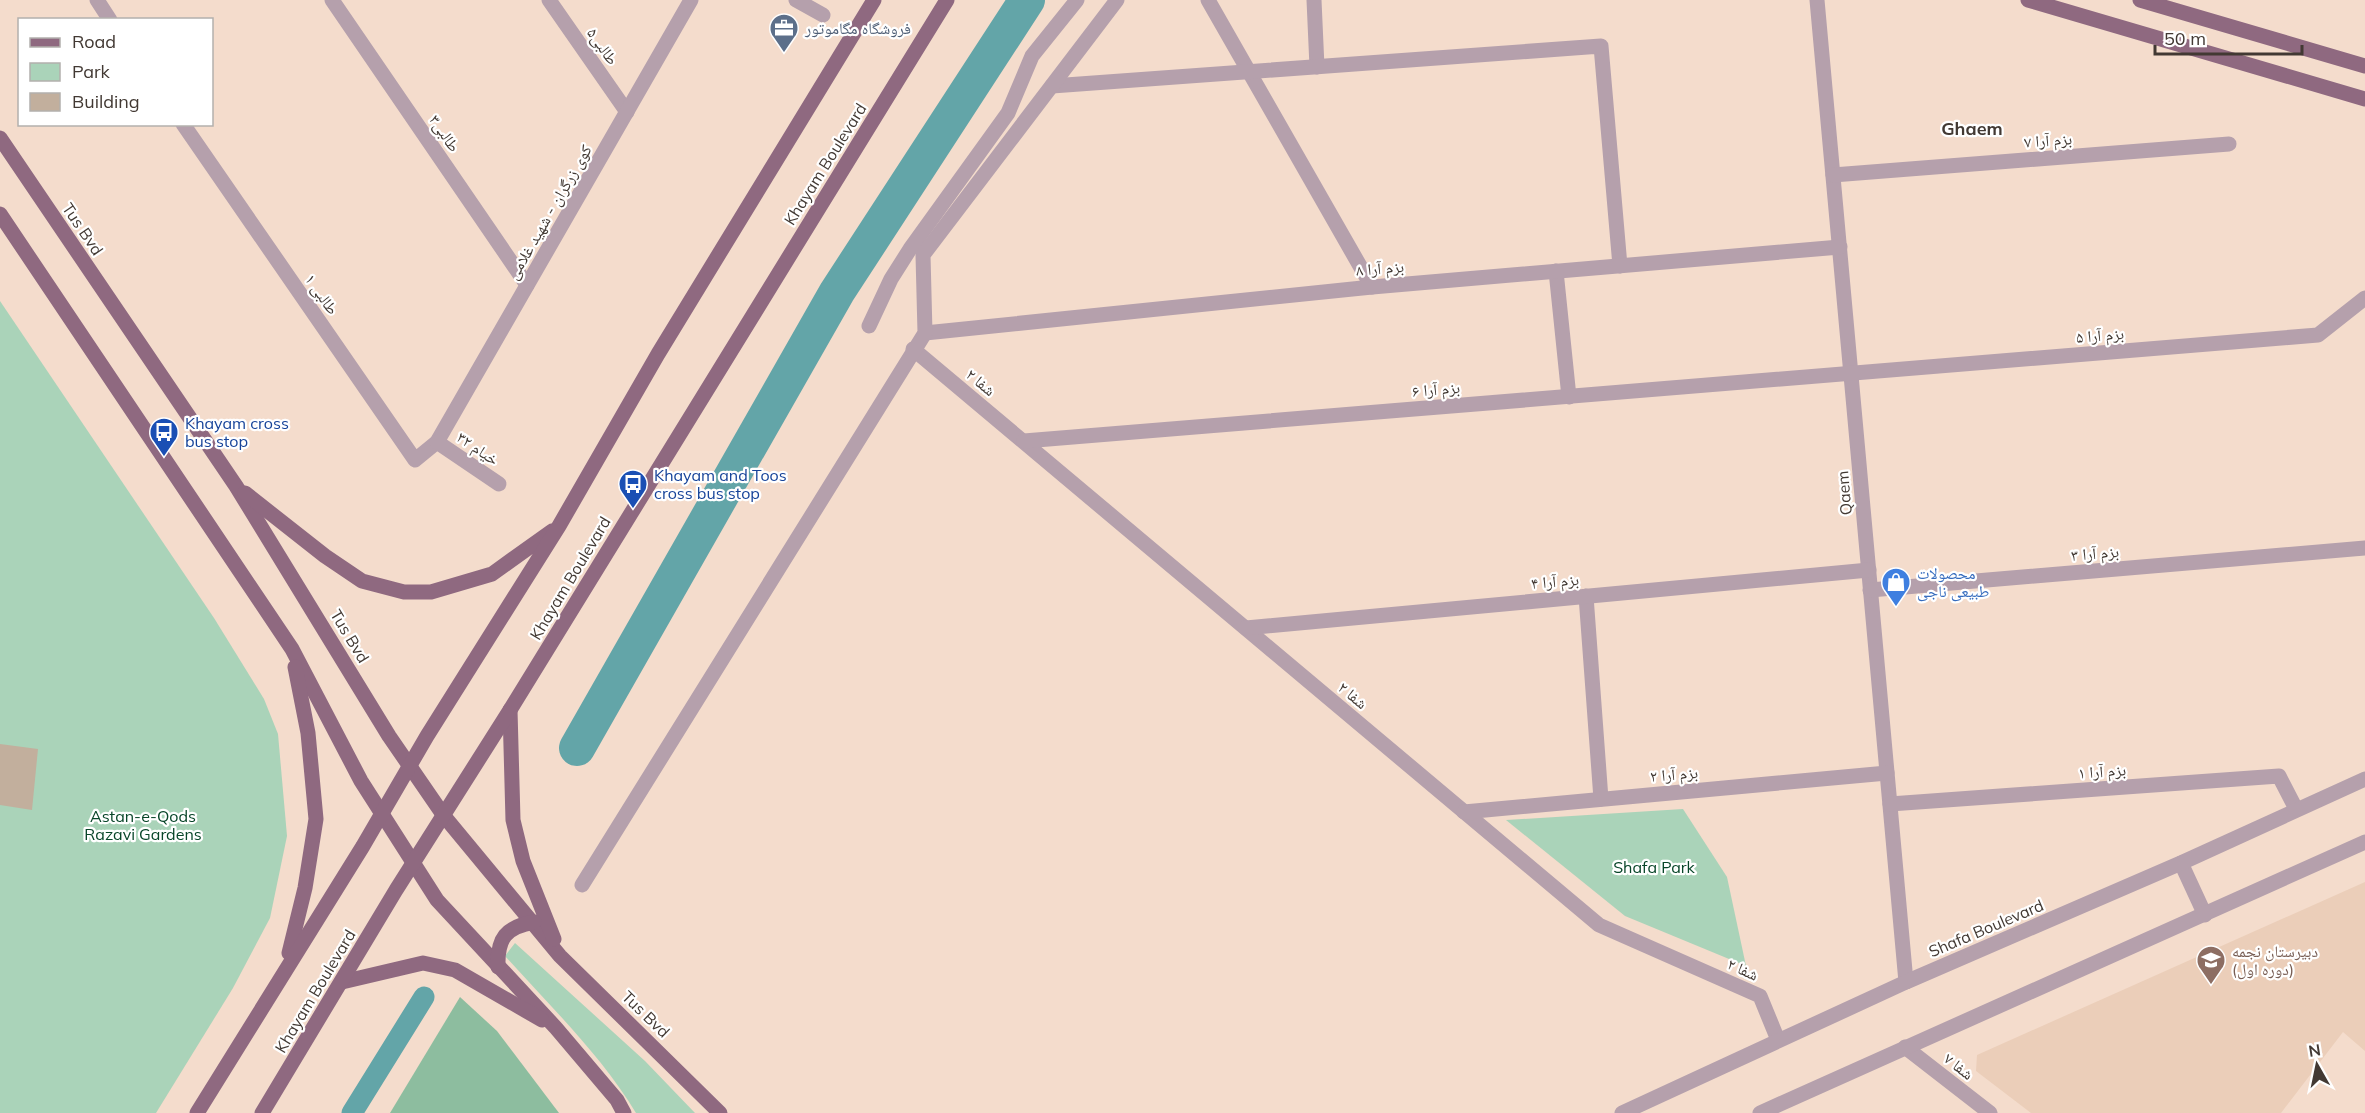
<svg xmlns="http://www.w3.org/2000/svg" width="2365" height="1113" font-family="Mulish,'Noto Naskh Arabic',sans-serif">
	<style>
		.built { fill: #ebceb9 }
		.green { fill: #aad3b9 }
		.forest { fill: #8dbd9f }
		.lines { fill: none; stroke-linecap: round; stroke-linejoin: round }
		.canal { stroke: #63a5a8; stroke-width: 21 }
		.river { stroke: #63a5a8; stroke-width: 36 }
		.building { fill: #c2af9d }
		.pedestrian { stroke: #b5a0ac; stroke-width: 15 }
		.minor { stroke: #b5a0ac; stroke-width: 15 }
		.tertiary { stroke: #b5a0ac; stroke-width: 15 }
		.primary { stroke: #8f6980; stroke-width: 15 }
		.labels { text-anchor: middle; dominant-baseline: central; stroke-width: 4.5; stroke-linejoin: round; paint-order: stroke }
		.service-label { font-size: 16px; fill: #4e5e75; stroke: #fff; text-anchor: start }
		.street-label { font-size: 16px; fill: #423933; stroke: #fff }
		.transit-label { font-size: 16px; fill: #164399; stroke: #fff; text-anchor: start }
		.shop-label { font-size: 16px; fill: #366cbe; stroke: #fff; text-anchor: start }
		.park-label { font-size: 16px; fill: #074528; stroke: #fff }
		.education-label { font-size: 16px; fill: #785e54; stroke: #fff; text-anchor: start }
		.neighbourhood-label { font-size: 18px; font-weight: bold; fill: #423933; stroke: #fff }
	</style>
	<rect width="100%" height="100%" fill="#f4dccc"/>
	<polygon class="built" points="2365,882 2365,1051 2343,1032 2281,1113 2031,1113 1976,1071 1977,1055"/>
	<g class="green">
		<polygon points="0,301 214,618 264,699 278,734 287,836 270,918 233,988 156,1113 0,1113"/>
		<polygon points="1683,809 1727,877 1746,966 1625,916 1506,820"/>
		<path d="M515 943 645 1061 695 1113H636C601 1055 550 1006 505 956Z"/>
	</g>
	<polygon class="forest" points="460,997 497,1031 559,1113 390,1113"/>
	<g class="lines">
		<polyline class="canal" points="352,1113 424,997"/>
		<polyline class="river" points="577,748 837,292 1027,0"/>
	</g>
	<polygon class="building" points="0,744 38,749 32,810 0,805"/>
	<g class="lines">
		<polyline class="pedestrian" points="869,326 891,279 910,249 1008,113 1032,56 1077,0"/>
		<g class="minor">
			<polyline points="97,0 110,20"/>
			<polyline points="332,0 527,285"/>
			<polyline points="549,0 627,112"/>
			<polyline points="796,0 823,15"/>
			<polyline points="1208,0 1372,287"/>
			<polyline points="1314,0 1317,67"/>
			<polyline points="1817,0 1906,982"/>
			<polyline points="1052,86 1601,46 1620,266"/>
			<polyline points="183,124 415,460 437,442 691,0"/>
			<polyline points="1833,175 2229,144"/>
			<polyline points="1556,271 1569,397"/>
			<polyline points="925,333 1372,287 1840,247"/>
			<polyline points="913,349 1599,925 1760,996 1778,1040"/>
			<polyline points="1024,441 2318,335 2365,298"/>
			<polyline points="437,442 499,484"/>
			<polyline points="1870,590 2365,548"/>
			<polyline points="1586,596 1601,799"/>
			<polyline points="1246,628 1869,570"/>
			<polyline points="1890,804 2279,776 2296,809"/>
			<polyline points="1464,812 1887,773"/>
			<polyline points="582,885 925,333 923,255 1117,0"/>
		</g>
		<g class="tertiary">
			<polyline points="2181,863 2205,915"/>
			<polyline points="1905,1047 1990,1113"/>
			<polyline points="1622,1113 1906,982 2181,863 2365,779"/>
			<polyline points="1760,1113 2365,842"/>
		</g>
		<g class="primary">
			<polyline points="2028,0 2365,99"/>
			<polyline points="2140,0 2365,66"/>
			<polyline points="0,138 236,486 389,736 444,816 560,956 720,1113"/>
			<polyline points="0,214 292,649 361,781 437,900 556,1028 617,1100 624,1113"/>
			<polyline points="245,493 325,556 362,581 404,592 431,592 492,574 552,531"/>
			<polyline points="510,710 513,820 523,861 554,939"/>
			<polyline points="289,953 305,888 316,819 308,733 295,667"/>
			<path d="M498 967C497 938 506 927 534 922"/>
			<polyline points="342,982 423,963 455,970 542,1020"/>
			<polyline points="197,1113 363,846 427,736 559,526 658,354 874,0"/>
			<polyline points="262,1113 396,890 510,710 947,0"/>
		</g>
	</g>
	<defs>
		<g id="office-pin" transform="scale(1.5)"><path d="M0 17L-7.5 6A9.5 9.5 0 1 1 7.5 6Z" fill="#5c6f8a" stroke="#fff"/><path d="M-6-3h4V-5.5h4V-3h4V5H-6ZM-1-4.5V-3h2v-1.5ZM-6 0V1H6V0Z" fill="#fff"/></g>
		<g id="bus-pin" transform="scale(1.5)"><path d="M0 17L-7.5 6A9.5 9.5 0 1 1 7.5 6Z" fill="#1a4fb4" stroke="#fff"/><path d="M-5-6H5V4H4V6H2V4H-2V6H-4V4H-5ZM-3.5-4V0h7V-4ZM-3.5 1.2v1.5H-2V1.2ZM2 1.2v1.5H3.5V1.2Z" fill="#fff"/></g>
		<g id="shop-pin" transform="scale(1.5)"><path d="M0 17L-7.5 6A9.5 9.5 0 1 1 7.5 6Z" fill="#3f7fe0" stroke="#fff"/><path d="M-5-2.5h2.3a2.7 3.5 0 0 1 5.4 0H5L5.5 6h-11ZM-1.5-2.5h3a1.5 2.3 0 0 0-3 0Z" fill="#fff"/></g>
		<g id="school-pin" transform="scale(1.5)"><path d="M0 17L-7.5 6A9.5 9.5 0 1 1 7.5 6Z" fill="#8d6e63" stroke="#fff"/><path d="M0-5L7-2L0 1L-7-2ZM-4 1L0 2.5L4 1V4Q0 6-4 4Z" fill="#fff"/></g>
	</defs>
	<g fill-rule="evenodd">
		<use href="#office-pin" x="784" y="28"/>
		<use href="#bus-pin" x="164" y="432"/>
		<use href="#bus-pin" x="633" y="484"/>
		<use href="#shop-pin" x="1896" y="582"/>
		<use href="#school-pin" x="2211" y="960"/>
	</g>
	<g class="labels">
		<g class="service-label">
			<text x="805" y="28">فروشگاه مگاموتور</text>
		</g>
		<g class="street-label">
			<text transform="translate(603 46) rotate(55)">طالبی۵</text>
			<text transform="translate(445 133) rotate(56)">طالبی۳</text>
			<text transform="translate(2048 140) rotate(-4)">بزم آرا ۷</text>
			<text transform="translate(825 164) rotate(-58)">Khayam Boulevard</text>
			<text transform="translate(549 212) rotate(-60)">کوی زرگران - شهید غلامی</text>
			<text transform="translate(83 229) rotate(56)">Tus Bvd</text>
			<text transform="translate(1380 268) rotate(-5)">بزم آرا ۸</text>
			<text transform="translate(322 294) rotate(55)">طالبی ۱</text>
			<text transform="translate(2100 335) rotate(-5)">بزم آرا ۵</text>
			<text transform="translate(981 382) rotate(40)">شفا ۲</text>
			<text transform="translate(1436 389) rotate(-5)">بزم آرا ۶</text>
			<text transform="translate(478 448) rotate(34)">خیام ۳۲</text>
			<text transform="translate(1844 493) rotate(-95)">Qaem</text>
			<text transform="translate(2095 553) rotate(-5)">بزم آرا ۳</text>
			<text transform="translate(570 578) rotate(-59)">Khayam Boulevard</text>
			<text transform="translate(1555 581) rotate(-5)">بزم آرا ۴</text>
			<text transform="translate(350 636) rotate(59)">Tus Bvd</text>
			<text transform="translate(1353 695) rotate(40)">شفا ۲</text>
			<text transform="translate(2102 771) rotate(-4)">بزم آرا ۱</text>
			<text transform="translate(1674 774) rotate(-5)">بزم آرا ۲</text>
			<text transform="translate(1986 928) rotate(-23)">Shafa Boulevard</text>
			<text transform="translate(1743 969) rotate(24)">شفا ۲</text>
			<text transform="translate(315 991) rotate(-59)">Khayam Boulevard</text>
			<text transform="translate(646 1014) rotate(44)">Tus Bvd</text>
			<text transform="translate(1959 1066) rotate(38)">شفا ۷</text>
		</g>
		<g class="transit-label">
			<text x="185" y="423">Khayam cross<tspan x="185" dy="18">bus stop</tspan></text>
			<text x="654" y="475">Khayam and Toos<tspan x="654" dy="18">cross bus stop</tspan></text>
		</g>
		<g class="shop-label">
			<text x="1917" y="573">محصولات<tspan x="1917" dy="18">طبیعی ناجی</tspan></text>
		</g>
		<g class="park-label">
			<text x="143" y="816">Astan-e-Qods<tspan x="143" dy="18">Razavi Gardens</tspan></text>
			<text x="1654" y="867">Shafa Park</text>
		</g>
		<g class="education-label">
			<text x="2232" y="951">دبیرستان نجمه<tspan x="2232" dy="18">(دوره اول)</tspan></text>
		</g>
		<g class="neighbourhood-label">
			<text x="1972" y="128">Ghaem</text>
		</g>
	</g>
	<rect x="18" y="18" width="195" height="108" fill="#ffffff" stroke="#b3b0ad" stroke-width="1.5"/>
	<rect x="30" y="38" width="30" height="9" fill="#8f6980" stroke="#b3b0ad" stroke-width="1.5"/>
	<text x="72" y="48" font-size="18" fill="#423933">Road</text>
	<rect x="30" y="63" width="30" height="18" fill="#aad3b9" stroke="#b3b0ad" stroke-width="1.5"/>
	<text x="72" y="78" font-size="18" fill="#423933">Park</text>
	<rect x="30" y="93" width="30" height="18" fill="#c2af9d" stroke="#b3b0ad" stroke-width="1.5"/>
	<text x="72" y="108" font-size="18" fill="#423933">Building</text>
	<g transform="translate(2317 1065) rotate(351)" stroke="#ffffff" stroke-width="4.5" paint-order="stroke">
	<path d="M0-4.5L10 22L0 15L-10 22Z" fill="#423933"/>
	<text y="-9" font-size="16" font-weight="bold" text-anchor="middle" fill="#423933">N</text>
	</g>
	<path d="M2155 45v9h147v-9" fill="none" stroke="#423933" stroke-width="3"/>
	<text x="2164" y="45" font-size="18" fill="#423933" stroke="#ffffff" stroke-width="4.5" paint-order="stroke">50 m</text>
</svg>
